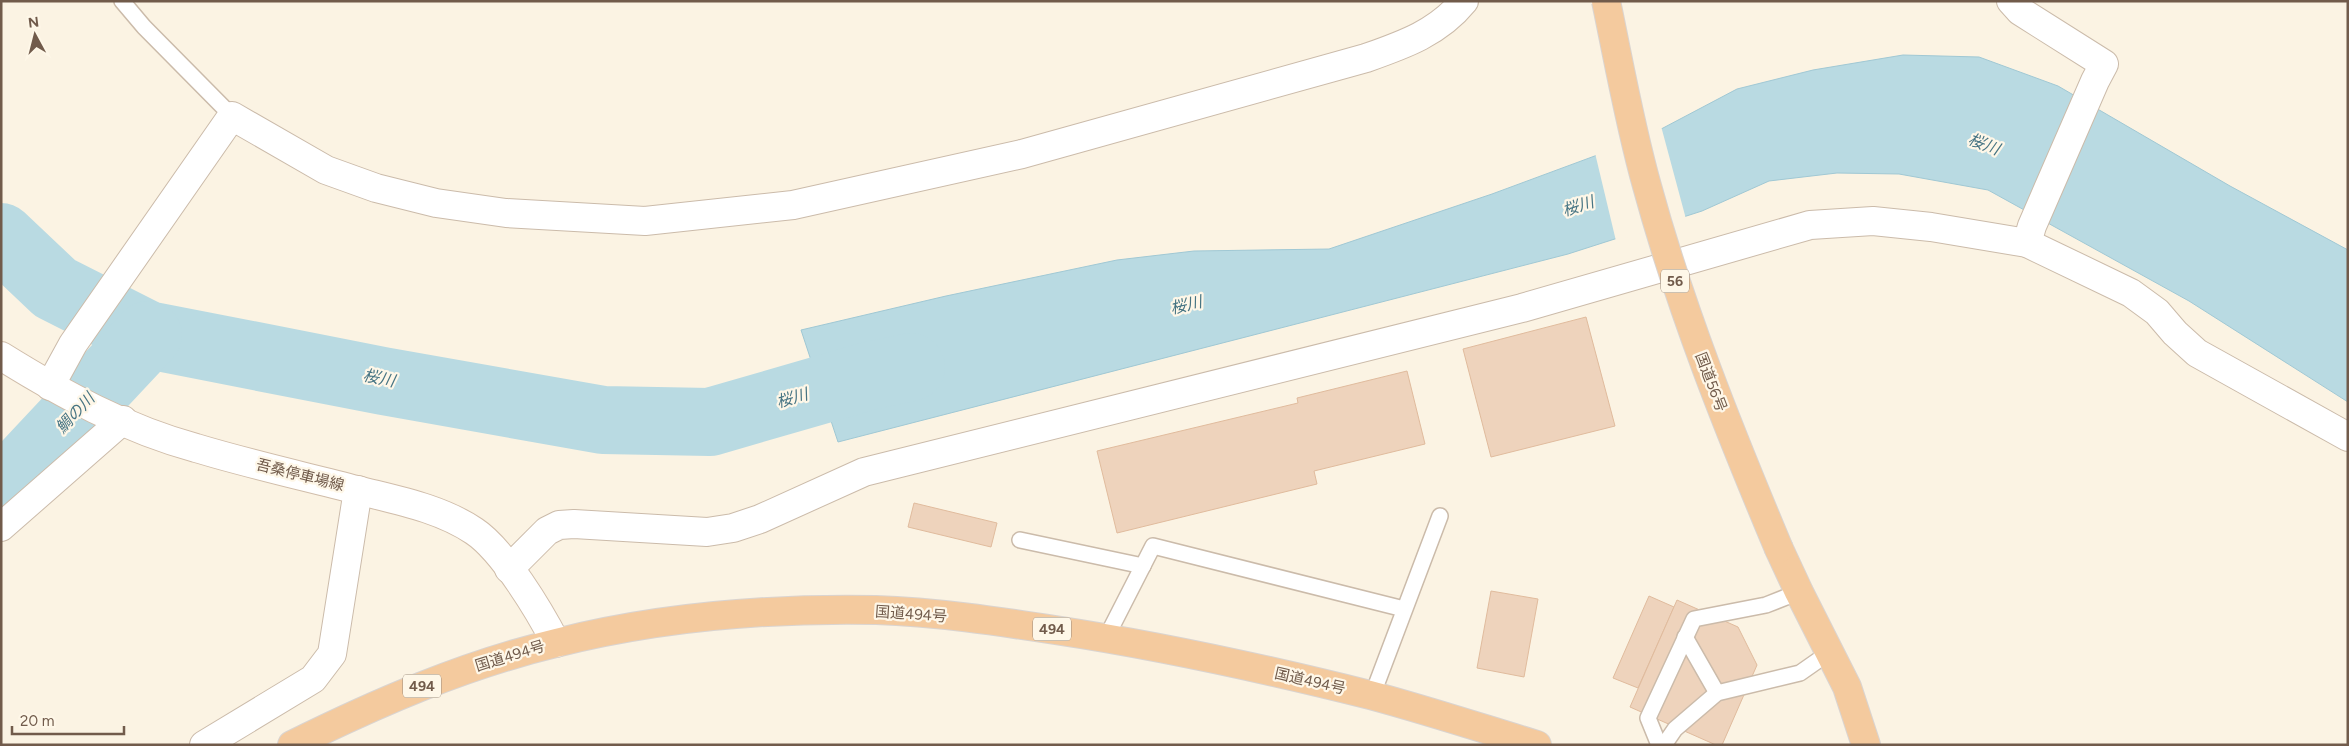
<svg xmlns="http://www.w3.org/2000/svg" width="2349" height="746" font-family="Figtree,'Noto Sans JP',sans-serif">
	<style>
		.water { fill: #b9dae2; stroke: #a0c8d4 }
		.pier { fill: #fbf3e3 }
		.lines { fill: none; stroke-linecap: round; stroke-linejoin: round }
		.river { stroke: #b9dae2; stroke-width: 68 }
		.building { fill: #eed3bc; stroke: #e0bb9d }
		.service-casing { stroke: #cbbbaa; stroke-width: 18 }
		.minor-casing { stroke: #cbbbaa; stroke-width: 30 }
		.secondary-casing { stroke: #d0bdaa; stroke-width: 30 }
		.trunk-casing { stroke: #dad4d0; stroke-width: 30 }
		.service { stroke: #fff; stroke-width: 15 }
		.minor { stroke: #fff; stroke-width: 28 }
		.secondary { stroke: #fff; stroke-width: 28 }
		.trunk { stroke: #f4ca9e; stroke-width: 28 }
		.trunk-bridge-casing { stroke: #dad4d0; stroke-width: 30; stroke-linecap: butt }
		.trunk-bridge { stroke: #f4ca9e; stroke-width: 28 }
		.labels { text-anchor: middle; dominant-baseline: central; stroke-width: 4.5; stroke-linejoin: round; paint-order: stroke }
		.shield { fill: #fef7e8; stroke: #9b8a7a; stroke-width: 1 }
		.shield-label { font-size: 14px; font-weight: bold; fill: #715b4b }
		.street-label { font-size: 15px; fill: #715b4b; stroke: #fef7e8 }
		.water-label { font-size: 16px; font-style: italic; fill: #467483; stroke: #fef7e8 }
	</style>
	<rect width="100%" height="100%" fill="#fbf3e3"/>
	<polygon class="water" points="1903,55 1979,57 2058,86 2230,186 2348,250 2348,402 2189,301 1988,190 1899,174 1837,173 1769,181 1702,211 1568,254 838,442 801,330 946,296 1117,260 1194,251 1329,249 1492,194 1646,137 1737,89 1813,70"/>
	<polygon class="pier" points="1661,126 1686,219 1616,241 1595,153 1645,135"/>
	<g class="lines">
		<g class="river">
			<polyline points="1,237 55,288 148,335 383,381 603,420 710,422 869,376 911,367"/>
			<polyline points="1,492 148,335"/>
		</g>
	</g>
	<g class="building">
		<polygon points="1586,317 1615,426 1491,457 1463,349"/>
		<polygon points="1407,371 1425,444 1314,471 1317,484 1117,533 1097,451 1298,403 1297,398"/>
		<polygon points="914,503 997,523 991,547 908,527"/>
		<polygon points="1491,591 1538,599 1524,677 1477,668"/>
		<polygon points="1649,596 1674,607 1638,688 1613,678"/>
		<polygon points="1677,600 1738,627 1757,665 1722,745 1716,745 1630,707"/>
	</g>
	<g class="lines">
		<g class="service-casing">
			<g id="service">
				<polyline points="122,1 144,27 232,116"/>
				<polyline points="1020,540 1143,566"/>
				<polyline points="1685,637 1717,693"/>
				<polyline points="1106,638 1153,546 1404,609"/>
				<polyline points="1372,696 1440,516"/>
				<polyline points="1659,745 1648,718 1694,619 1766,605 1799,592"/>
				<polyline points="1664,745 1675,729 1717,693 1800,673 1830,652"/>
			</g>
		</g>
		<g class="minor-casing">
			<g id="minor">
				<polyline points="2011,1 2020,11 2104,64 2095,81 2032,226 2027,243"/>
				<path d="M50 386 73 344 232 116 326 170 376 188 436 203 506 213 645 221 793 205 1022 154 1366 58C1403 45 1438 33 1464 1"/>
				<polyline points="1,527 123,420"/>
				<polyline points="509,569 547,531 559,525 574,524 707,532 733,528 760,519 864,472 1522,308 1810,225 1873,221 1931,227 2027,243 2131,293 2157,312 2175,333 2197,353 2348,437"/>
				<polyline points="204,745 313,679 332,654 358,490"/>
			</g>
		</g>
		<g class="secondary-casing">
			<path id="secondary" d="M1 356C62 394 126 429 196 448 249 464 303 476 357 490 396 500 440 508 474 531 503 550 540 612 556 643"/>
		</g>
		<g class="trunk-casing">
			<g id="trunk">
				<polyline points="1779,549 1799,592 1847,687 1866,745"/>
				<path d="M292 745C377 703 464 665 556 643 659 617 770 608 876 610 936 612 996 621 1055 630 1161 646 1266 669 1370 695 1426 710 1481 728 1537 745"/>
			</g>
		</g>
		<use href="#service" class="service"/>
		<use href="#minor" class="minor"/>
		<use href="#secondary" class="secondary"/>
		<use href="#trunk" class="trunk"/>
		<g class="trunk-bridge-casing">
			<path id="trunk-bridge" d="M1606 1C1619 63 1630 126 1647 186 1681 311 1729 430 1779 549"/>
		</g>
		<use href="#trunk-bridge" class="trunk-bridge"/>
	</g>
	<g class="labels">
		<g class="shield">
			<rect x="1661" y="269.5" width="28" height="23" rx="4"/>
			<rect x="1033" y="617.5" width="38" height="23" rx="4"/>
			<rect x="403" y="674.5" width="38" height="23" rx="4"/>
		</g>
		<g class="shield-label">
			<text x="1675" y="281">56</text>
			<text x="1052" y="629">494</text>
			<text x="422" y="686">494</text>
		</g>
		<g class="street-label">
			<text transform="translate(1711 382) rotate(69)">国道56号</text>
			<text transform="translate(300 475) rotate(14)">吾桑停車場線</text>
			<text transform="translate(911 614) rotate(4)">国道494号</text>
			<text transform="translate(510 656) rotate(-17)">国道494号</text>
			<text transform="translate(1310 681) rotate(13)">国道494号</text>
		</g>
		<g class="water-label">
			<text transform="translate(1984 144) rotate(21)">桜川</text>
			<text transform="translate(1578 206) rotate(-18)">桜川</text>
			<text transform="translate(1186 305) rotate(-13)">桜川</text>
			<text transform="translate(379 378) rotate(11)">桜川</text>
			<text transform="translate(792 398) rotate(-16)">桜川</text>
			<text transform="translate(75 413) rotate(-47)">鯛の川</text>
		</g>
	</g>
	<rect width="2349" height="746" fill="none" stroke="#715b4b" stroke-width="5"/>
	<g transform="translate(35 35) rotate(353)" stroke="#fef7e8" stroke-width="4" paint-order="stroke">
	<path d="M0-4L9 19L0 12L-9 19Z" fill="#715b4b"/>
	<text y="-8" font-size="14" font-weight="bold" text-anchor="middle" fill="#715b4b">N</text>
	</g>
	<path d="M12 726v8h112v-8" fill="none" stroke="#715b4b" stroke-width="2.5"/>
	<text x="20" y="726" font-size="15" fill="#715b4b" stroke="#fef7e8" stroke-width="4" paint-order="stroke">20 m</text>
</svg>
